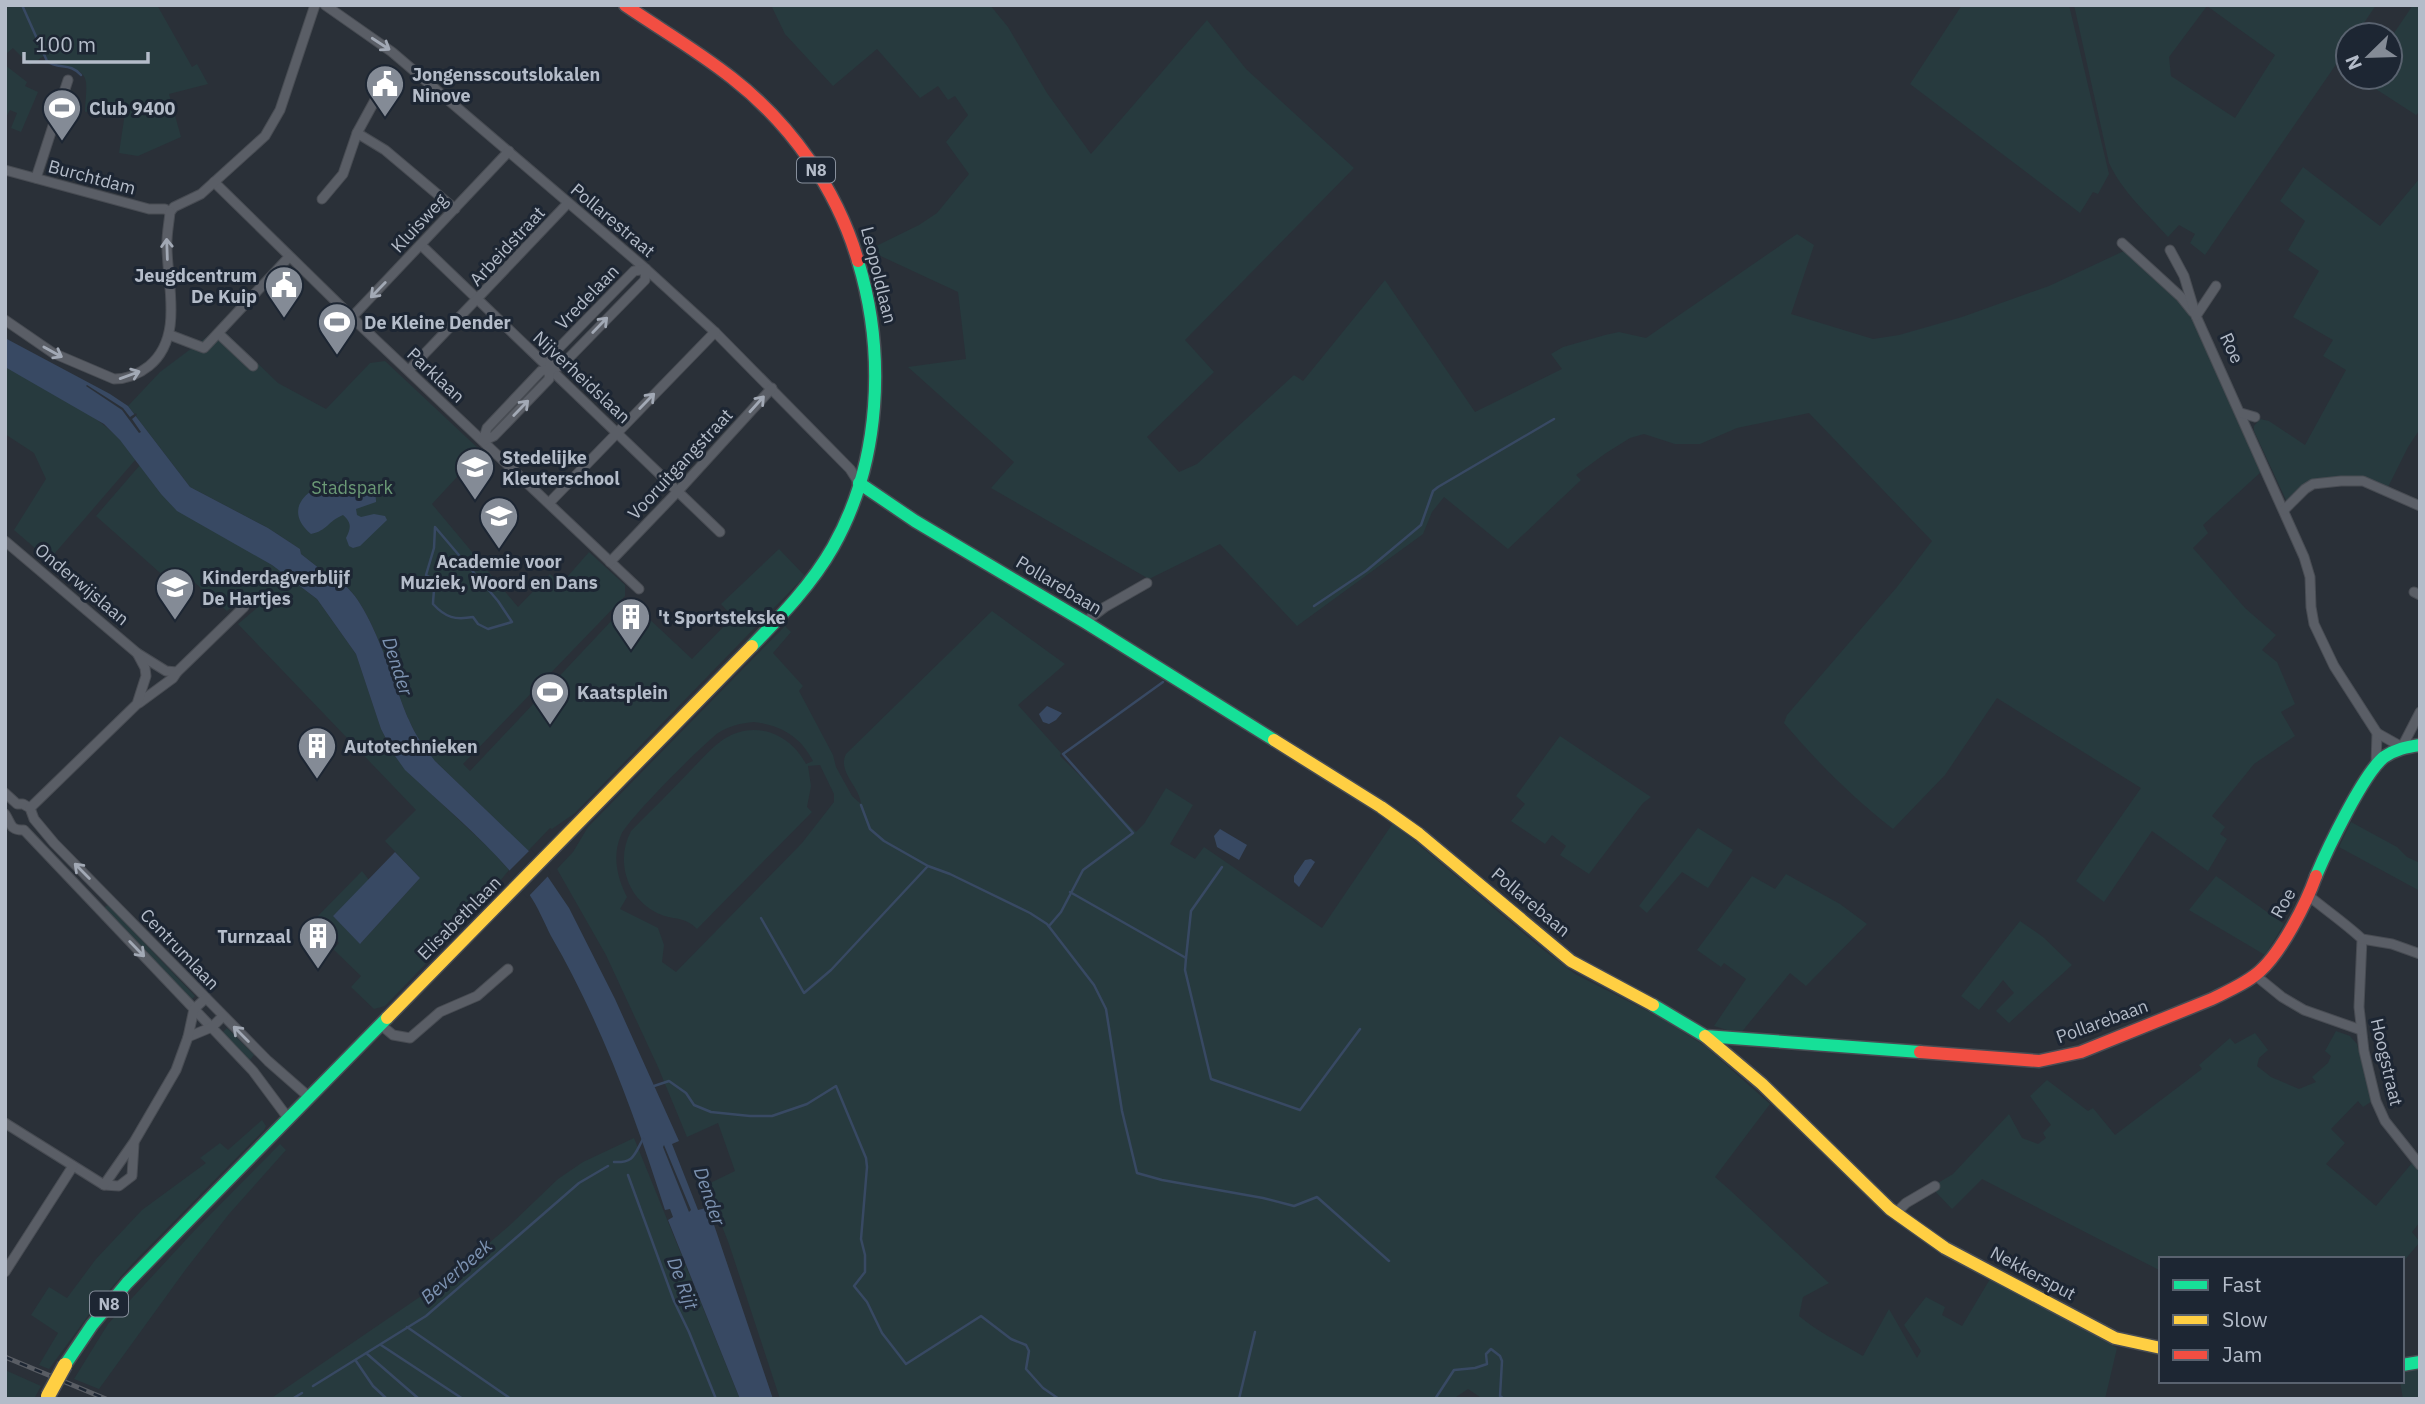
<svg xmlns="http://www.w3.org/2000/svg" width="2425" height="1404" font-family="'IBM Plex Sans',sans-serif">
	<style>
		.green { fill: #273a3e; fill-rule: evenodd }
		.water { fill: #384963; fill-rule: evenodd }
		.pier { fill: #2a3038 }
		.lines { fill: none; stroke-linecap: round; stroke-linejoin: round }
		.stream { stroke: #384963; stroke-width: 2.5 }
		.street-casing { stroke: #484c53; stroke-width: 11 }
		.fast-casing { stroke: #484c53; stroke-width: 15 }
		.slow-casing { stroke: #484c53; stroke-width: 15 }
		.jam-casing { stroke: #484c53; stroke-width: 15 }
		.street { stroke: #5a5e66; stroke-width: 9 }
		.fast { stroke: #16e098; stroke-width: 12 }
		.slow { stroke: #ffcf43; stroke-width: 12 }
		.jam { stroke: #f24e42; stroke-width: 12 }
		.rail-casing { stroke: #595d64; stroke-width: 5 }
		.rail { stroke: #1d2633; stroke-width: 2.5; stroke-dasharray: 8; stroke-linecap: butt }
		.slow-bridge-casing { stroke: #484c55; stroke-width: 17; stroke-linecap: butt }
		.slow-bridge { stroke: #ffcf43; stroke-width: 14 }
		.oneway { stroke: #a2a9b5 }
		.labels { text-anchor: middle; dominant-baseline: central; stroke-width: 6; stroke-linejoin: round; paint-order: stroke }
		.shield { fill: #1d2633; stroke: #878f9c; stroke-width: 2 }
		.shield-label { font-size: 16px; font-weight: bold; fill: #b4bcc9 }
		.poi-label { font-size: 18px; font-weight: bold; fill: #b4bcc9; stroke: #1d2633; text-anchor: start }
		.street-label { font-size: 18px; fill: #b4bcc9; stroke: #1d2633 }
		.park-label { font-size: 18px; fill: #6b9a76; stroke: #1d2633 }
		.water-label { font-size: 19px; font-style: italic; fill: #7c92b1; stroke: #1d2633 }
	</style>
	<rect width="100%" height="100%" fill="#2a3038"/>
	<g class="green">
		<path d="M5 5H157L192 67 197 64 208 84 169 94 181 137 138 156 119 153 126 106 85 112C85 103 87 92 86 82 83 62 55 71 44 56L30 65 13 48 7 53Z"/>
		<path d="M771 5H990L1008 27 1047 93 1091 154 1207 20 1246 69 1354 168 1185 340 1214 372 1147 437 1179 472 1197 464 1294 375 1303 381 1385 280 1475 412 1562 369 1551 354 1563 347 1605 335 1619 332 1646 338 1797 234 1814 245 1791 314 1873 339 1899 335 1962 317 2049 286 2126 250 2182 303 2194 321 2262 471 2203 525 2208 533 2193 548 2245 608 2276 635 2262 650 2277 662 2295 704 2281 712 2295 736 2254 764 2212 816 2225 827 2220 834 2227 839 2208 871 2152 831 2104 902 2076 881 2141 788 1997 698 1945 775 1893 829C1850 795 1819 764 1784 723L1787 715 1897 587 1932 541 1809 413 1737 428 1700 444H1675L1644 434 1630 438 1606 453 1576 475 1581 480 1508 549 1444 497 1432 512 1423 534 1297 626 1220 544 1149 579 991 488 1014 462 908 367 966 359 958 292 872 252 870 249 919 225 937 213 969 174 946 142 968 115 955 96 948 100 938 86 920 98 877 49 833 86 785 34Z"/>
		<polygon points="1962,5 2069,5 2109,174 2098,194 2093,192 2080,213 1910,84"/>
		<path d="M2074 5H2376L2356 35H2348V47L2205 255 2190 243 2195 234 2179 225 2168 237C2147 213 2123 193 2109 163ZM2207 6 2275 55 2235 118 2171 76 2169 57Z"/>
		<polygon points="2413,5 2420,5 2420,111 2416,115 2362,80 2364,77 2390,77 2390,39"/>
		<polygon points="5,65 27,82 25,86 38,92 21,132 11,128 17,113 10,110 5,119"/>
		<polygon points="2303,167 2380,226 2420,178 2420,429 2408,447 2387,489 2357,476 2345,479 2317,479 2306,483 2289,500 2286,500 2254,431 2254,426 2260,419 2269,421 2305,445 2346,370 2323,356 2333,340 2293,317 2319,271 2288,250 2305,221 2280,201"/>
		<path d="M220 327 278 383 326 409 370 363 385 361 481 451 432 504 518 607 550 574 561 584 589 552 625 585V596L463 764 470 771 630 601 692 659 733 617 721 604 779 549 805 576 575 813 552 829 550 828 528 851 435 761C425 748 415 735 409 720 395 690 368 587 334 580L301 554 300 549 268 528 190 487 128 406 160 372Z"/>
		<path d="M5 367C51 392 106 415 136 459L49 560 14 530 46 479 34 453 5 434Z"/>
		<polygon points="140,465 161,494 272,565 317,599 356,654 381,729 395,756 406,770 491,850 509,870 468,920 385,1006 374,1009 351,987 361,976 333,949 339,943 315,919 362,871 369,880 333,916 361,943 420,878 385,841 416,810 238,624 258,607 246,594 227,611 178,568 167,579 96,516"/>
		<path d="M992 611 1065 664 1018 705 1061 753 1060 756 1136 832 1144 824 1166 788 1193 805 1170 844 1195 859 1204 847 1322 928 1393 823 1541 948 1575 974 1663 1019 1705 1046 1770 1104 1715 1177 1732 1192 1829 1283 1803 1297 1799 1316C1818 1332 1841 1343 1863 1356L1889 1309 1917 1358 1921 1351 1904 1325 1926 1297 1945 1307 1942 1315 1962 1326 1990 1279 2117 1348 2105 1399H1483L1468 1389 1453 1399H780L729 1244 706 1185 735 1171 718 1123 687 1137 658 1067 606 955 557 869 573 852 588 827 785 626 791 632 773 653 803 686 799 691 833 755 836 767 852 796 861 804C860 787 837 772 846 754ZM754 722C781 725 801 737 813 761L806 764C790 734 755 719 724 739 712 747 702 759 692 769 672 790 651 811 631 831 615 861 627 898 657 913 674 921 683 915 697 929L812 812 807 807 811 786 808 766 820 765 834 794V802L802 843 676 972 662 962 664 945 658 928 620 909 627 897C617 877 612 856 621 835 627 820 703 744 718 733 729 726 741 723 754 722Z"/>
		<polygon points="1560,736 1651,797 1643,803 1589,874 1560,855 1566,846 1552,835 1545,844 1511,821 1525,804 1516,796"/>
		<polygon points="2351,822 2397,847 2407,857 2420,863 2420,891 2339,847"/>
		<polygon points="1698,828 1733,850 1708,888 1682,872 1647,913 1639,906"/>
		<polygon points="1786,874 1840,904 1867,924 1806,986 1790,973 1740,1034 1714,1026 1746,979 1724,963 1721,967 1697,950 1752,876 1775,889"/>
		<polygon points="2216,876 2284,924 2265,955 2189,910"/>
		<polygon points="108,905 195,996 191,1000 103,908"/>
		<polygon points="2020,921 2043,937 2072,965 2009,1023 1996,1011 2014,993 2003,980 1979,1010 1961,996"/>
		<polygon points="227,1028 254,1055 250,1060 222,1033"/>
		<polygon points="2336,1031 2350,1036 2357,1044 2372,1101 2363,1107 2358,1101 2331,1129 2345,1143 2326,1164 2376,1206 2412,1163 2420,1172 2420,1222 2412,1232 2420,1242 2402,1263 2402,1259 2268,1259 2264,1256 2261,1259 2161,1259 2161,1271 1982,1179 1952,1209 1931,1187 1953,1174 2009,1114 2022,1138 2038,1144 2046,1138 2043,1133 2051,1125 2030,1096 2047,1080 2088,1111 2093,1108 2115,1135 2202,1069 2199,1065 2230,1038 2235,1044 2255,1033 2268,1050 2259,1058 2257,1066 2271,1077 2299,1089 2316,1082 2312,1077 2328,1063 2331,1056 2325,1051"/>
		<polygon points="262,1120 266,1126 264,1130 132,1264 93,1309 49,1369 39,1365 58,1333 31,1315 49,1287 67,1298 96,1259 142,1210 206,1163 200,1158 220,1143 228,1150"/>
		<polygon points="634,1138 740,1399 270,1399 452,1275 510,1225 558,1179 583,1162"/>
		<polygon points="280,1144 286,1150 229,1214 186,1269 99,1389 74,1379 108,1324 195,1230"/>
		<polygon points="2420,1369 2420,1399 2403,1399 2400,1381 2402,1381 2402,1373"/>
		<polygon points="5,1370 41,1386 34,1399 5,1399"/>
	</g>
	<g class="water">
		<path d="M5 338 110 394 128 406 190 487 268 528 300 549 301 554 334 580C368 587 395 690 409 720 415 735 425 748 435 761L533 855 569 908 615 999 679 1141 672 1144 698 1210 706 1208 711 1216 773 1399H740L668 1220 673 1217 670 1209 665 1210C635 1116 601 1022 551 936 544 922 538 907 529 894 494 848 448 810 405 770L395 756 381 729 356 654 317 599 272 565 177 511 161 494 120 440 104 424 5 367ZM664 1145 691 1210 689 1212 663 1147Z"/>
		<path d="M336 482C352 482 377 481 376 502L356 509 357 515 361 517 374 514 385 516 387 520 360 546 353 548 349 546 346 538C351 528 352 523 343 515 328 521 327 531 311 534 282 510 307 486 336 482Z"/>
		<polygon points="1047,706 1062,713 1056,720 1049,724 1043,722 1039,714"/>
		<polygon points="1220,829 1247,845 1239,860 1217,847 1214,836"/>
		<polygon points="395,852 420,878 360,944 333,916"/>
		<polygon points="1311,859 1315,862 1299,887 1294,882 1294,876 1305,860"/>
	</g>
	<g class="pier">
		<polygon points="87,385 123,408 130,417 136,413 137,415 132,419 141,432 139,433 122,410 86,386"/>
		<polygon points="531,849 551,873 527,898 507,873"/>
	</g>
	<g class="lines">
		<g class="stream">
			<path d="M22 5 47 61C58 70 70 62 81 75"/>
			<path d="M435 527 498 601 512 622 488 629 478 624 473 617C455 620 446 618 433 604 433 592 438 581 426 575L434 548Z"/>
			<polyline points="1314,606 1366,571 1421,525 1433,491 1438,487 1554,419"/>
			<polyline points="861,805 870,829 884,841 928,866 950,874 1030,913 1047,924 1094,985 1106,1009 1122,1111 1137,1173 1162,1180 1263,1198 1294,1206 1317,1197 1389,1261"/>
			<polyline points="1070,892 1186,958 1191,911 1222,867"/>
			<polyline points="761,918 804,993 831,970 927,867"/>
			<polyline points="1049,926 1061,912 1083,870 1133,833 1063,754 1163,682"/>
			<polyline points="1186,958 1185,970 1211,1079 1300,1110 1360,1029"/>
			<polyline points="654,1086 669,1081 686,1093 694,1105 711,1112 750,1116 772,1116 807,1104 836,1086 866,1158 867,1167 861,1239 865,1255 865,1272 854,1286 867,1302 882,1333 906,1364 981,1316 1011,1339 1026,1345 1029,1351 1026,1369 1043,1388 1059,1399"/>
			<path d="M614 1162C634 1163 634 1155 643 1139"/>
			<polyline points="628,1175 674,1301 689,1332 716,1399"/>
			<polyline points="407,1327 511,1399"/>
			<polyline points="381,1345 463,1399"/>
			<polyline points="366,1353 419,1399"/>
			<polyline points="356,1361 373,1386 387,1399"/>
			<polyline points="313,1386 426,1316 579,1183 608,1166"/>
			<polyline points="292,1399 302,1393"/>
			<polyline points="1239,1399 1255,1332"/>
			<polyline points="1435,1399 1454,1370 1475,1368 1487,1364 1486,1354 1491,1349 1500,1356 1502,1361 1500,1396 1504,1399"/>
		</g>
		<g class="street-casing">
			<g id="street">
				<polyline points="325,5 392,52 646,269 715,332 850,469 859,483"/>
				<polyline points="357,133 386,80"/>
				<polyline points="5,170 149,209 165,209 170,212"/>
				<polyline points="36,178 68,80"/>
				<polyline points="214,182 361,326 639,589"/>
				<polyline points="322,199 343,174 357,133 385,150 455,209"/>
				<polyline points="170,212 174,207 201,194 265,136 280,110 315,5"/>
				<polyline points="2122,243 2181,297 2193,312"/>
				<polyline points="421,245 720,532"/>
				<polyline points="2170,250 2184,276 2196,316 2304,557 2310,577 2311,607 2314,624 2334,666 2377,733 2376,765"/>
				<polyline points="2196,316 2216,286"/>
				<polyline points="352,317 509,151"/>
				<path d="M5 320 53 353 114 379C127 379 139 374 149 366 183 338 168 288 167 249 166 237 169 224 170 212"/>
				<polyline points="219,334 253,366"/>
				<polyline points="170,335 204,348 289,257"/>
				<polyline points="409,370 568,203"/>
				<polyline points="2241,413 2255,417"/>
				<polyline points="483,441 494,436 549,379 551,356 634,271 646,269 645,280 561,366 541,371 487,428 483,441"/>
				<polyline points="549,503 715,332"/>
				<polyline points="2284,510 2305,489 2313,484 2341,481 2363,481 2420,506"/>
				<polyline points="5,541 137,653 166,671 177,672"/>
				<polyline points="610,562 679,490 772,388"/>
				<polyline points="2414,592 2420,595"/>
				<polyline points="1085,622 1105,607 1147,583"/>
				<polyline points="139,703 173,678 177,672 244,607"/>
				<polyline points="2377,733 2402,747 2420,712"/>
				<polyline points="5,793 17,804 23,804 30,808 34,819 54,843 268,1061 309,1097"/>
				<polyline points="30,808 137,704 146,676 145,668 137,653"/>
				<path d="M5 814C11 823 10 831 24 830L253 1071 288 1118"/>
				<path d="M2309 896C2327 911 2346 924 2362 939L2359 1007 2364 1051 2376 1101 2385 1121 2420 1165"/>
				<polyline points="2362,939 2392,944 2420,954"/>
				<polyline points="2255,975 2282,997 2304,1010 2361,1030"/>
				<polyline points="381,1025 393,1035 410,1038 440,1012 477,996 508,969"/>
				<polyline points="188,1037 212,1027 223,1016"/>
				<polyline points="5,1123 104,1185 119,1186 132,1176 134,1144"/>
				<polyline points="104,1185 134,1142 176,1070 188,1037 194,1009 206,998"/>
				<polyline points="1896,1213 1906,1203 1935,1186"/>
				<polyline points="5,1272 73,1166"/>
			</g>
		</g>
		<g class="fast-casing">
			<g id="fast">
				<polyline points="859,483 915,521 1085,622 1274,740"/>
				<path d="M752 646C782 615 812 584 833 547 881 462 886 353 858 261"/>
				<path d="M2316 876C2327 850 2363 774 2384 757 2396 749 2406 747 2420 745"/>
				<polyline points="1653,1005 1705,1036 1920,1052"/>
				<polyline points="65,1365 92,1325 127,1283 387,1018"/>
				<polyline points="2402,1365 2420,1362"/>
			</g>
		</g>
		<g class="slow-casing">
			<g id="slow">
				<polyline points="1274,740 1381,807 1419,834 1571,961 1653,1005"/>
				<polyline points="387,1018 752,646"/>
				<polyline points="1705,1036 1762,1084 1890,1209 1945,1248 2115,1338 2161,1348"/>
			</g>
		</g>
		<g class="jam-casing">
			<g id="jam">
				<path d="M625 5C660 29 698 51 732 78 791 124 837 189 858 261"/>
				<path d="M1920 1052 2039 1061 2081 1052 2212 999C2228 991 2247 983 2260 971 2282 951 2306 904 2316 876"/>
			</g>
		</g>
		<use href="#street" class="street"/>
		<use href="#fast" class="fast"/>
		<use href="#slow" class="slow"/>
		<use href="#jam" class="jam"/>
		<g class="rail-casing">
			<polyline id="rail" points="5,1357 106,1399"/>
		</g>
		<use href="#rail" class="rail"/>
		<g class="slow-bridge-casing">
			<polyline id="slow-bridge" points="48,1396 65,1365"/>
		</g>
		<use href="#slow-bridge" class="slow-bridge"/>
	</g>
	<defs><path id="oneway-shaft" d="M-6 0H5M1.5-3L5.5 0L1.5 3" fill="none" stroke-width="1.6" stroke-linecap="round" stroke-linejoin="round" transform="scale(1.75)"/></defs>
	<g class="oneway">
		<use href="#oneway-shaft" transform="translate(381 44) rotate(33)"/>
		<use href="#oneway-shaft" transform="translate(167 249) rotate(-92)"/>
		<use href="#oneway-shaft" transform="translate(378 290) rotate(134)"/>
		<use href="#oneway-shaft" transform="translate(600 325) rotate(-46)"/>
		<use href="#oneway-shaft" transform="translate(53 352) rotate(29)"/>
		<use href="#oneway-shaft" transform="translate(130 375) rotate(-20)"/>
		<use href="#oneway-shaft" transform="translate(647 401) rotate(-46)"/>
		<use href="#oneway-shaft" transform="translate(757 404) rotate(-48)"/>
		<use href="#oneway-shaft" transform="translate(521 408) rotate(-46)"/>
		<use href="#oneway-shaft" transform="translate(82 871) rotate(-135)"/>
		<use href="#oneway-shaft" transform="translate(137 949) rotate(46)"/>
		<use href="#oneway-shaft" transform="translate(241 1034) rotate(-135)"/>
	</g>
	<defs>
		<g id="civic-pin" transform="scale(2.0125)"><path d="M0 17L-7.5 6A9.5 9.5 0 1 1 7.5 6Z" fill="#848b96" stroke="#1d2633"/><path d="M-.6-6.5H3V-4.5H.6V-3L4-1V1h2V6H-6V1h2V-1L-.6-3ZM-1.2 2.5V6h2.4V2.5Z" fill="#fff"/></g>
		<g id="stadium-pin" transform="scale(2.0125)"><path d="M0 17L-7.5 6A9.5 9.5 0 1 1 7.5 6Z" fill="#848b96" stroke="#1d2633"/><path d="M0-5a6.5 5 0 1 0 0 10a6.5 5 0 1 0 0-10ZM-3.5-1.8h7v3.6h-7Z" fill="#fff"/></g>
		<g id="school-pin" transform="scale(2.0125)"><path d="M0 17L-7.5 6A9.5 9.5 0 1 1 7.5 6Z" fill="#848b96" stroke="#1d2633"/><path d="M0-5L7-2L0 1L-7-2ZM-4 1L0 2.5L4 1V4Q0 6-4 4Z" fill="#fff"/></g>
		<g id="building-pin" transform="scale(2.0125)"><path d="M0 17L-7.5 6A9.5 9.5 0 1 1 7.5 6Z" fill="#848b96" stroke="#1d2633"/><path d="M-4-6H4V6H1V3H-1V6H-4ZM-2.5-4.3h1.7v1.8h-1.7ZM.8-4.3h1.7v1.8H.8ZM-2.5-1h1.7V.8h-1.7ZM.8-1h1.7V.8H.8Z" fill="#fff"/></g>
	</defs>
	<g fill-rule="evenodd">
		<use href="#civic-pin" x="385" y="84"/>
		<use href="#stadium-pin" x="62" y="108"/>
		<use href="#civic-pin" x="284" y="285"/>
		<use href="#stadium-pin" x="337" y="322"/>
		<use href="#school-pin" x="475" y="467"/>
		<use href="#school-pin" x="499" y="516"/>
		<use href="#school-pin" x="175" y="587"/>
		<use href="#building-pin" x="631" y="617"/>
		<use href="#stadium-pin" x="550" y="692"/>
		<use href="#building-pin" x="317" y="746"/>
		<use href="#building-pin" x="318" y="936"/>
	</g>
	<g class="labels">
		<g class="shield">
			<rect x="797" y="157.5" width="38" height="25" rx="5"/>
			<rect x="90" y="1291.5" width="38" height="25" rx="5"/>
		</g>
		<g class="shield-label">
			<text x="816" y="170">N8</text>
			<text x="109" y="1304">N8</text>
		</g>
		<g class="poi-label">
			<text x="412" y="74">Jongensscoutslokalen<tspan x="412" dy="21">Ninove</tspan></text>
			<text x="89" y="108">Club 9400</text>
			<text x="257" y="275" text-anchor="end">Jeugdcentrum<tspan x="257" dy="21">De Kuip</tspan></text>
			<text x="364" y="322">De Kleine Dender</text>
			<text x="502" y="457">Stedelijke<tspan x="502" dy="21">Kleuterschool</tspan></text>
			<text x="499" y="561" text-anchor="middle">Academie voor<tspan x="499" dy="21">Muziek, Woord en Dans</tspan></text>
			<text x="202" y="577">Kinderdagverblijf<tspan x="202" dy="21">De Hartjes</tspan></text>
			<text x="658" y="617">'t Sportstekske</text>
			<text x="577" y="692">Kaatsplein</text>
			<text x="344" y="746">Autotechnieken</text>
			<text x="291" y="936" text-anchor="end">Turnzaal</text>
		</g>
		<g class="street-label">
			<text transform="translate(92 177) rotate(15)">Burchtdam</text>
			<text transform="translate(613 220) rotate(40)">Pollarestraat</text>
			<text transform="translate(419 223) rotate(-47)">Kluisweg</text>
			<text transform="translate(507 246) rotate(-47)">Arbeidstraat</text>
			<text transform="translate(879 275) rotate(76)">Leopoldlaan</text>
			<text transform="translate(587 297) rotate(-46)">Vredelaan</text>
			<text transform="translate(2232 348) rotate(65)">Roe</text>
			<text transform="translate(436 375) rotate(43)">Parklaan</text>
			<text transform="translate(582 377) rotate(43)">Nijverheidslaan</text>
			<text transform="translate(680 464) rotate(-47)">Vooruitgangstraat</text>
			<text transform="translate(82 584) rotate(40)">Onderwijslaan</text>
			<text transform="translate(1059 585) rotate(31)">Pollarebaan</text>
			<text transform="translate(1531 902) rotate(40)">Pollarebaan</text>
			<text transform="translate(2283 903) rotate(-61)">Roe</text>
			<text transform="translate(459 918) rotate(-45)">Elisabethlaan</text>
			<text transform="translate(180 949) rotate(46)">Centrumlaan</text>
			<text transform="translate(2102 1021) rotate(-20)">Pollarebaan</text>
			<text transform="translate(2387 1062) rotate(77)">Hoogstraat</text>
			<text transform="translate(2033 1273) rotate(28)">Nekkersput</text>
		</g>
		<g class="park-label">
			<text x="352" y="487">Stadspark</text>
		</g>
		<g class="water-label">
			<text transform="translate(398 666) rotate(72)">Dender</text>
			<text transform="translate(710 1196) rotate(71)">Dender</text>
			<text transform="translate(456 1271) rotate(-41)">Beverbeek</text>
			<text transform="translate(683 1283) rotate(69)">De Rijt</text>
		</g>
	</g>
	<rect width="2425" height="1404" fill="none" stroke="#b4bcc9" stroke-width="14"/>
	<rect x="2159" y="1257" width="245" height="126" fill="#1d2633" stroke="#59626f" stroke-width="2"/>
	<rect x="2173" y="1280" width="35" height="10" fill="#16e098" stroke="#59626f" stroke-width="2"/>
	<text x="2222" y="1292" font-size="21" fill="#b4bcc9">Fast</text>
	<rect x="2173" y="1315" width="35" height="10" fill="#ffcf43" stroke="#59626f" stroke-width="2"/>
	<text x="2222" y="1327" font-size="21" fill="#b4bcc9">Slow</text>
	<rect x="2173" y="1350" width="35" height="10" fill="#f24e42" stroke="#59626f" stroke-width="2"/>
	<text x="2222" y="1362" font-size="21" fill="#b4bcc9">Jam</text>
	<g transform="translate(2369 56) rotate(247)"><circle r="33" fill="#1d2633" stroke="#59626f" stroke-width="2"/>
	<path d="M0-5L12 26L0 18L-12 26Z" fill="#848b96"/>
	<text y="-10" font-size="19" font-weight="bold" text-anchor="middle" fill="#b4bcc9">N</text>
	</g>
	<path d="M24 52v10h124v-10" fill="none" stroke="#b4bcc9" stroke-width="3.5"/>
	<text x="35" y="52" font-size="21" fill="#b4bcc9" stroke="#1d2633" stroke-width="5" paint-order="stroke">100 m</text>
</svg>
